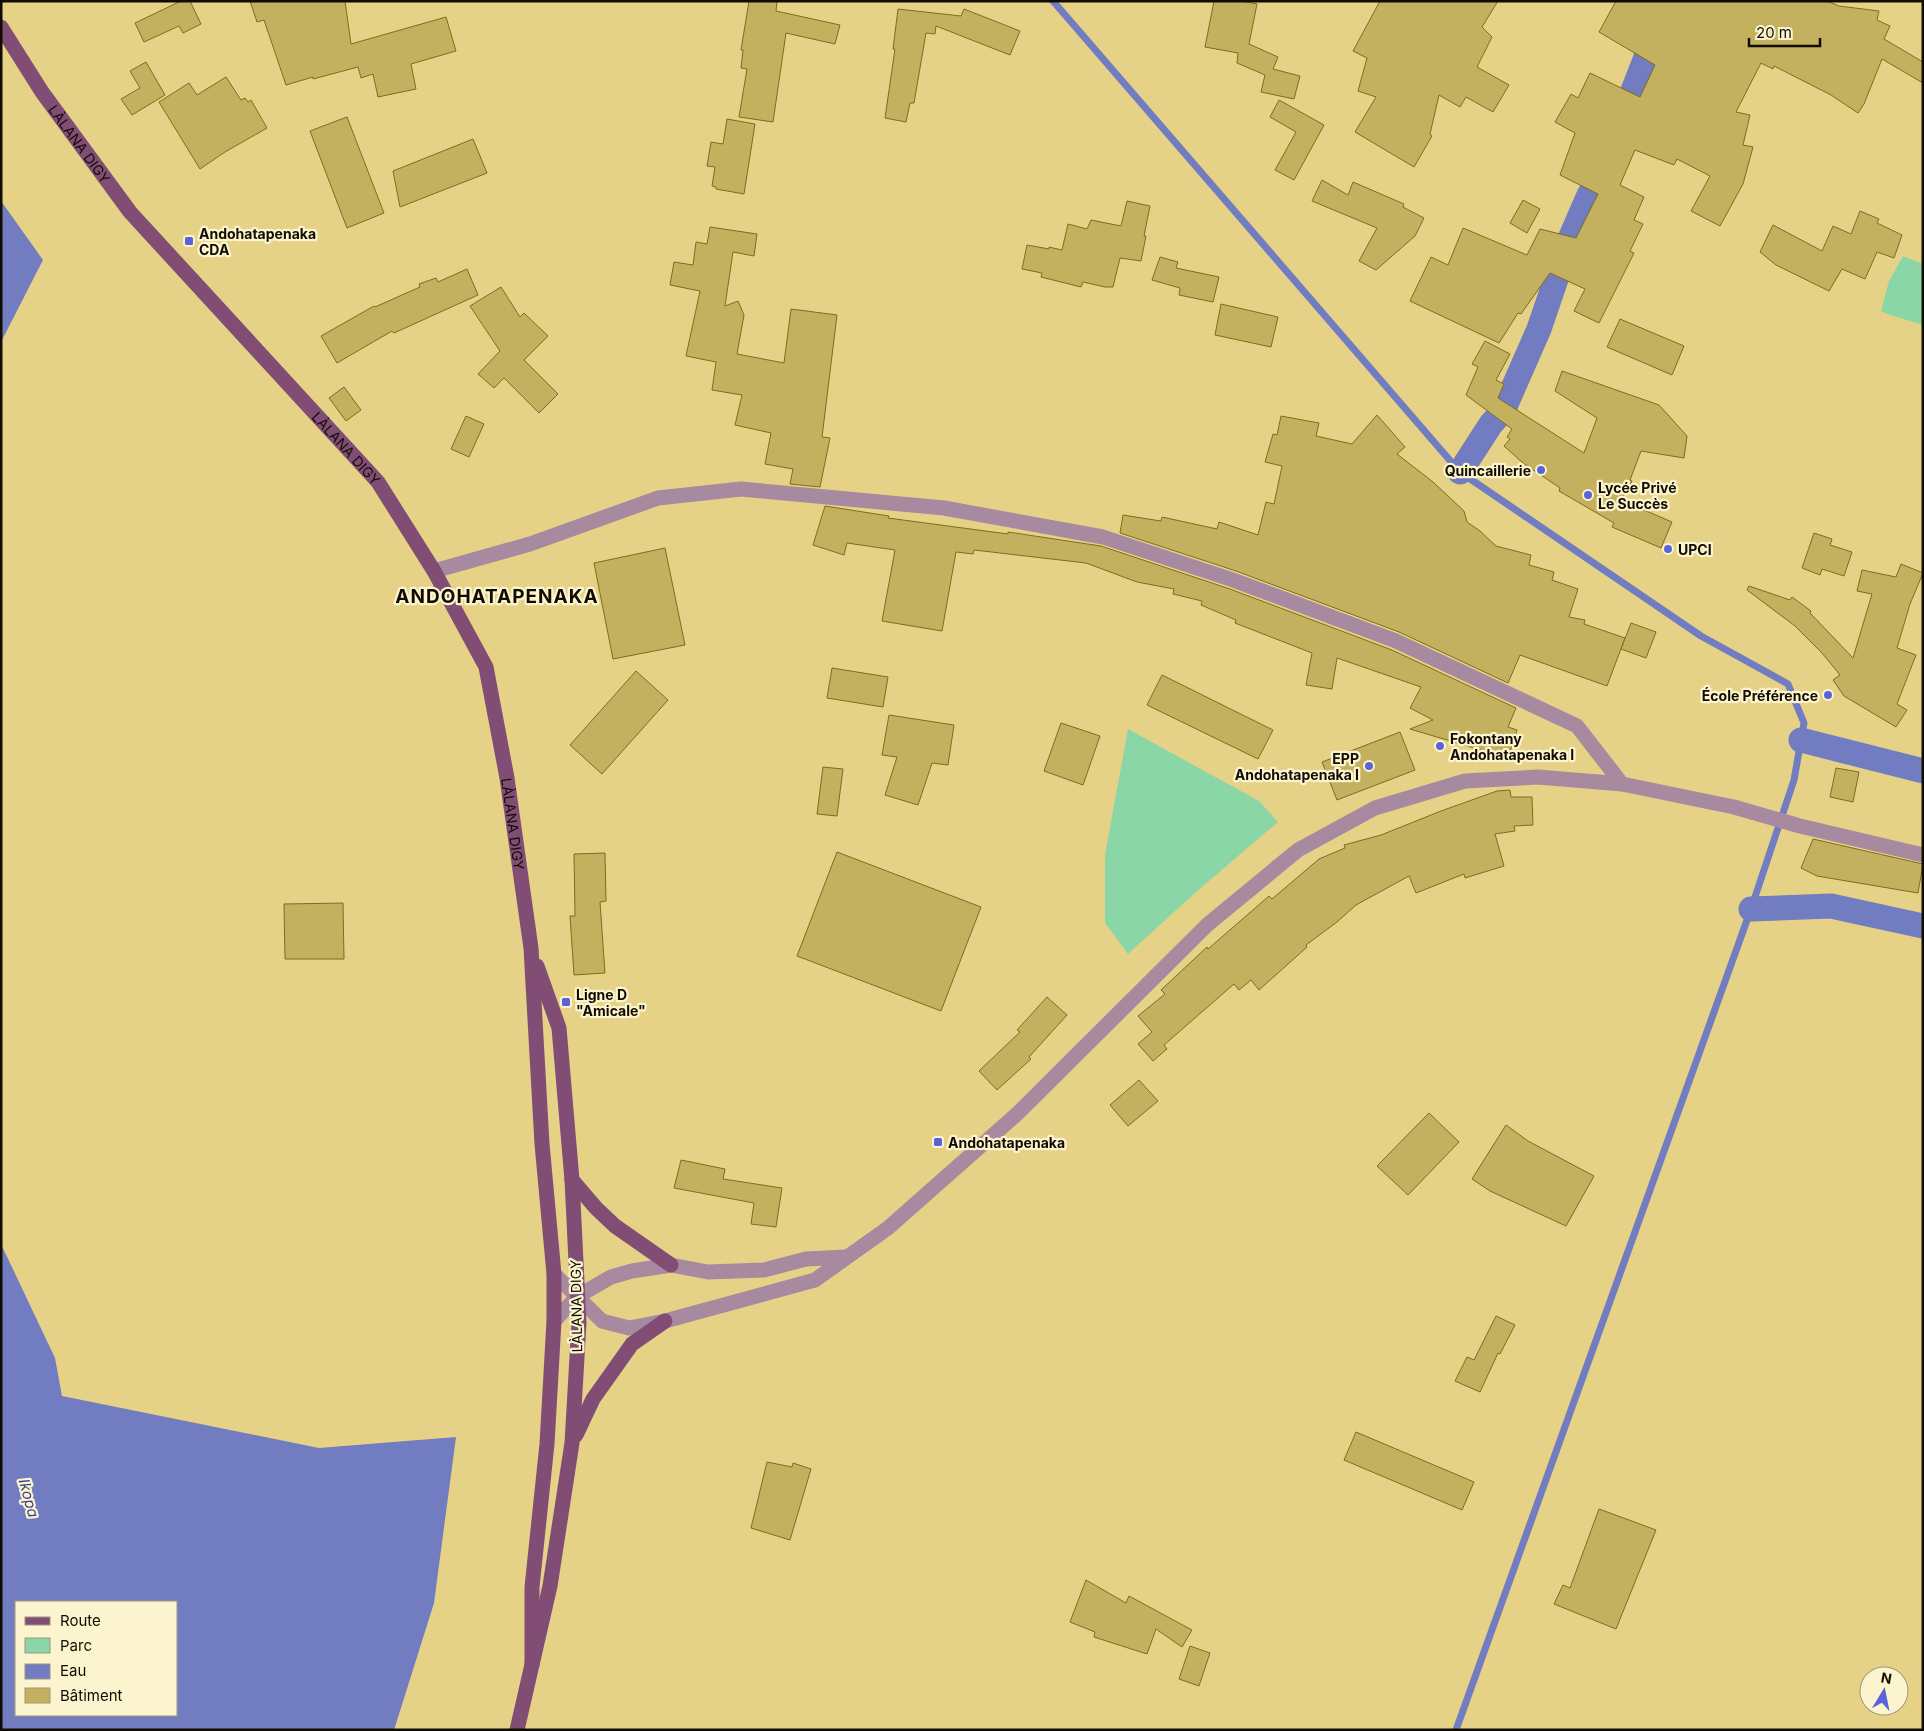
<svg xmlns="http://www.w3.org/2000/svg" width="1924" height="1731" font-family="Inter,sans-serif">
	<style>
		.green { fill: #8ad6a7 }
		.water { fill: #727cc0; fill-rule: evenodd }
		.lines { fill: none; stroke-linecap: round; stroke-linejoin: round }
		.stream { stroke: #727cc0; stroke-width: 7 }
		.canal { stroke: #727cc0; stroke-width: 25 }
		.building { fill: #c4b160; stroke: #7e6d1c }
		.minor { stroke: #a88aa0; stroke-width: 15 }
		.major { stroke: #814d75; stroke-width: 15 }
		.poi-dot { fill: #5b63da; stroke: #fcf4ce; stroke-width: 2 }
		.labels { text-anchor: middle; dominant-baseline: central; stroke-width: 4.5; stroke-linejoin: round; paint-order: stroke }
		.street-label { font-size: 14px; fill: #110c00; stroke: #fcf4ce }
		.poi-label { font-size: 14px; font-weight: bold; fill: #110c00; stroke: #fcf4ce; text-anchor: start }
		.water-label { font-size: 15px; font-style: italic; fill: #393e90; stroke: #fcf4ce }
		.district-label { font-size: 19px; font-weight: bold; letter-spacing: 1px; fill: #110c00; stroke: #fcf4ce }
	</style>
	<rect width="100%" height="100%" fill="#e5d286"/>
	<g class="green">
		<polygon points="1903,256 1923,264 1923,325 1890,315 1881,311 1889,281"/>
		<polygon points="1128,729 1259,801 1278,822 1196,892 1128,954 1105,923 1105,855"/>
	</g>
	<g class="water">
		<polygon points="1,201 43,260 1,342"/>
		<path d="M1 1244 55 1358 62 1396 319 1448 456 1437 434 1603 394 1730H1ZM16 1602H176V1715H16Z"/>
	</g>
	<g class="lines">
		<polyline class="stream" points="1053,1 1460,472 1701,636 1788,684 1804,723 1794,780 1751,909 1456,1730"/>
		<g class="canal">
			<polyline points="1620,124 1657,29"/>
			<polyline points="1460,472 1491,424 1503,411 1539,329 1569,241 1589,195 1601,175 1606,162"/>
			<polyline points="1801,740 1923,771"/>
			<polyline points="1751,909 1831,906 1923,926"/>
		</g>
	</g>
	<g class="building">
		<polygon points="181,1 190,1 201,24 183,33 179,26 144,42 135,23"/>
		<polygon points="250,1 345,1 351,44 446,17 456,51 411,64 416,89 378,97 373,74 361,78 358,67 313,79 313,77 286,85 264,20 257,22"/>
		<polygon points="749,1 777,1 776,11 840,25 835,44 786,33 773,122 739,117 747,69 741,68 743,50 741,50"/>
		<polygon points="1214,1 1242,1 1257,4 1249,44 1278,57 1273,69 1300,76 1294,99 1261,92 1265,75 1237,63 1238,53 1205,47"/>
		<polygon points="1380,1 1498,1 1482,27 1492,37 1477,67 1509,85 1493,112 1466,97 1460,107 1439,95 1430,134 1432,136 1414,167 1355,132 1376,97 1358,91 1367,58 1353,51"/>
		<polygon points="1616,1 1827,1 1839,6 1879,11 1877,20 1890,26 1884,39 1923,62 1923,83 1882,59 1864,104 1858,113 1831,95 1774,66 1773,69 1761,63 1736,112 1750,115 1743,145 1753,147 1743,184 1720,226 1691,211 1710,176 1677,159 1674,165 1635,150 1620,185 1644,197 1634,220 1643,224 1630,251 1634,253 1599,323 1574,311 1585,289 1550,273 1521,314 1518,313 1499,343 1410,301 1431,257 1448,265 1463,228 1527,255 1540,229 1576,238 1598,194 1560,175 1575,133 1555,122 1571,94 1578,98 1590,73 1640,97 1655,65 1599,32"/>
		<polygon points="898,9 961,16 964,9 1020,31 1010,55 936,26 935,34 926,33 914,103 910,103 906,122 885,118 895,49 893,49"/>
		<polygon points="146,62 165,95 132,115 121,99 140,88 130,71"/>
		<polygon points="226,77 241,100 245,98 248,102 251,100 267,128 225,152 200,169 159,102 189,83 197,95"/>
		<polygon points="1279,100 1324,125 1294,180 1275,170 1296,132 1270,117"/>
		<polygon points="347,117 384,213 347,228 310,131"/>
		<polygon points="727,119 755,124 744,194 716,189 716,187 712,186 715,167 707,166 711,142 723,144"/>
		<polygon points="473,139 487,173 400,207 393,171"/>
		<polygon points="1322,180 1348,195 1353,182 1404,204 1403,207 1424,218 1415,236 1376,270 1359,261 1377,228 1312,201"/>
		<polygon points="1523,200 1540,209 1527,233 1510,223"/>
		<polygon points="1127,201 1150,206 1144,236 1146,236 1141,261 1120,258 1113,287 1105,287 1083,282 1081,287 1041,277 1042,273 1022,269 1027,245 1049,249 1049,247 1062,250 1068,224 1087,229 1091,220 1121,226"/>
		<polygon points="1860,211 1879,219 1877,223 1902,235 1894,258 1877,252 1865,279 1842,269 1829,291 1776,265 1760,252 1773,225 1822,251 1833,226 1851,234"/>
		<polygon points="710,227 757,234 754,256 733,252 725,306 738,301 744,315 737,354 784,363 791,309 837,315 822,437 830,438 820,487 790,484 793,469 765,464 771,433 735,425 742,395 712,390 716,362 686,356 700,291 670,285 674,262 693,265 696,242 707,244"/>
		<polygon points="1160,257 1178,262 1176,268 1219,277 1213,302 1179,295 1180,288 1152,280"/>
		<polygon points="467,269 478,295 394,333 392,331 337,363 321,336 374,306 375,307 420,287 419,284 436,278 438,282"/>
		<polygon points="501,287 520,317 524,313 548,336 524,360 558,394 539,413 504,378 494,388 478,374 500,351 470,306"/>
		<polygon points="1221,304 1278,317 1271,347 1215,335"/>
		<polygon points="1620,319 1684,346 1672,375 1607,347"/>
		<polygon points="1485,341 1510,354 1496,380 1504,384 1498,398 1584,453 1597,418 1555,391 1562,371 1659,405 1687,436 1684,458 1641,451 1630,480 1632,481 1621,500 1672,522 1661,548 1612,527 1614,523 1559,491 1560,488 1523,463 1504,446 1510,439 1507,437 1512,429 1466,395 1478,367 1472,364"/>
		<polygon points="344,387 361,410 346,421 329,398"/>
		<polygon points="1377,415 1405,447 1397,454 1433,482 1464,511 1467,522 1480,531 1496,546 1531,555 1529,565 1554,572 1552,580 1578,589 1569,617 1585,620 1584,624 1625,638 1607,686 1520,655 1508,683 1399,632 1236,571 1120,533 1123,515 1161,521 1162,517 1217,529 1219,522 1258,535 1266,502 1274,504 1282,466 1265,462 1273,434 1277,435 1281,416 1319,423 1316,436 1352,444"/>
		<polygon points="466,416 484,424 469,457 451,449"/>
		<polygon points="825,506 889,516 888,518 1008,534 1008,532 1101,546 1230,589 1392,650 1516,708 1508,727 1517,730 1507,761 1484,753 1484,751 1410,729 1433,720 1410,708 1421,687 1337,658 1332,689 1306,685 1312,653 1235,623 1236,620 1201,605 1202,601 1173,594 1174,589 1137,582 1086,563 974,550 973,554 956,552 942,631 882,621 895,550 847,543 844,555 813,545"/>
		<polygon points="1814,533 1832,539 1830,545 1852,552 1844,576 1822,569 1820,575 1802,568"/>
		<polygon points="665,548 685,645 613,659 594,563"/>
		<polygon points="1901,564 1923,573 1910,604 1897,648 1916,655 1897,704 1907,710 1896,727 1844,696 1833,680 1840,675 1822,653 1795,626 1747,590 1749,586 1790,600 1792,597 1811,611 1810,613 1853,658 1872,594 1857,591 1862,570 1896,577"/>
		<polygon points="1631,623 1656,632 1646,658 1621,649"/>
		<polygon points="832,668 888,677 883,707 827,698"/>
		<polygon points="636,671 668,700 602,774 570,745"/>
		<polygon points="1162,675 1273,730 1258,759 1147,705"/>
		<polygon points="889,715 954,725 948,765 932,763 918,805 885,795 897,757 882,755"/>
		<polygon points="1061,723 1100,736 1083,785 1044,771"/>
		<polygon points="1400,732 1415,770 1337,800 1322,762"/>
		<polygon points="823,767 843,769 837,816 817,814"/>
		<polygon points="1836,768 1859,772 1853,802 1830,797"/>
		<polygon points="1510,790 1511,797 1532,797 1533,825 1514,826 1515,831 1495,834 1504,866 1465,878 1464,874 1416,893 1409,876 1356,905 1337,922 1306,945 1307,947 1259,990 1251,980 1239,990 1234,984 1164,1045 1167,1049 1153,1061 1138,1044 1152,1032 1138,1016 1165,994 1161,990 1207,947 1208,949 1269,896 1272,899 1319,859 1345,848 1344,845 1381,835 1441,811 1497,791"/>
		<polygon points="1813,839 1923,864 1918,893 1817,876 1801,868"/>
		<polygon points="837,852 981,907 941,1011 797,956"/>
		<polygon points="605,853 606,901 600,902 605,973 574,975 570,916 575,916 574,854"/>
		<polygon points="343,903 344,959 285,959 284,904"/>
		<polygon points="1047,997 1067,1015 1029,1057 1031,1059 997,1090 979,1071 1020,1032 1017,1030"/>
		<polygon points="1139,1080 1158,1101 1128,1126 1110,1105"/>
		<polygon points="1429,1113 1459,1142 1408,1195 1377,1166"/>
		<polygon points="1506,1125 1528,1141 1594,1176 1566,1226 1490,1191 1472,1179"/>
		<polygon points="681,1160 725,1169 723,1179 782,1188 776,1227 751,1224 754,1203 674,1188"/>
		<polygon points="1496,1316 1515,1325 1500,1354 1498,1353 1480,1392 1455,1381 1467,1357 1474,1360"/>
		<polygon points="1356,1432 1474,1482 1462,1510 1344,1460"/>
		<polygon points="767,1462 792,1467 793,1463 811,1469 790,1540 751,1528"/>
		<polygon points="1599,1509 1656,1530 1616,1629 1554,1604 1563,1585 1570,1588"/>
		<polygon points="1086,1580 1126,1603 1129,1596 1192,1630 1182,1647 1156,1629 1147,1654 1094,1637 1095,1632 1070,1622"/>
		<polygon points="1190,1646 1210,1653 1199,1686 1179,1679"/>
	</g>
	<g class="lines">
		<g class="minor">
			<polyline points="434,571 530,544 658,498 741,489 944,508 1103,537 1233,580 1396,641 1577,726 1622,784"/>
			<polyline points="554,1274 602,1321 629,1328 665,1321 815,1280 888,1228 1018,1113 1207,925 1298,850 1375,808 1465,781 1538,777 1622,784 1734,807 1800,826 1923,855"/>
			<polyline points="554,1321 578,1296 611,1277 632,1271 671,1265 708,1272 764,1270 806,1259 846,1257"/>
		</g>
		<g class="major">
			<path id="s1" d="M1 27 42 92 130 212 378 482 434 571 486 667 507 778 531 948 542 1144 554 1274V1321L547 1444 532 1587V1665"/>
			<polyline points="572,1180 596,1208 615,1226 671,1265"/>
			<polyline points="576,1435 593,1399 632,1344 665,1321"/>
			<polyline points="517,1730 550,1586 572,1443 579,1323 572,1180 559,1028 537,966"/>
		</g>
	</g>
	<g class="poi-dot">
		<rect x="184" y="236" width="10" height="10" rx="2.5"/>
		<circle cx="1541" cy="470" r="5"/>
		<circle cx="1588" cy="495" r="5"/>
		<circle cx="1668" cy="549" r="5"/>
		<circle cx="1828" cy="695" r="5"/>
		<circle cx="1440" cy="746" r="5"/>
		<circle cx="1369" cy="766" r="5"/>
		<rect x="561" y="997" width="10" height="10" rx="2.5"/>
		<rect x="933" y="1137" width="10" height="10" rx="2.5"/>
	</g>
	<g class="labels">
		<g class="street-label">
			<text stroke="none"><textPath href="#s1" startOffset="141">LÀLANA DIGY</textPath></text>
			<text stroke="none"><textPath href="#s1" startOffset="546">LÀLANA DIGY</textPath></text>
			<text stroke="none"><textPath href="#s1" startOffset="966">LÀLANA DIGY</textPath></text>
			<text transform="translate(576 1306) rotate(-91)">LÀLANA DIGY</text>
		</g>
		<g class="poi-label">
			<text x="199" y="233">Andohatapenaka<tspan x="199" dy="16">CDA</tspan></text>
			<text x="1531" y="470" text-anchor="end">Quincaillerie</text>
			<text x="1598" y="487">Lycée Privé<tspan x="1598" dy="16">Le Succès</tspan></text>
			<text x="1678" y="549">UPCI</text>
			<text x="1818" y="695" text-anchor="end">École Préférence</text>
			<text x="1450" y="738">Fokontany<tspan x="1450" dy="16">Andohatapenaka I</tspan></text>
			<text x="1359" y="758" text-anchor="end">EPP<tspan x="1359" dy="16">Andohatapenaka I</tspan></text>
			<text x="576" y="994">Ligne D<tspan x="576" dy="16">"Amicale"</tspan></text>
			<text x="948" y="1142">Andohatapenaka</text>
		</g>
		<g class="water-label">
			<text transform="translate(29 1498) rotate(75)">Ikopa</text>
		</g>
		<g class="district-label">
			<text x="497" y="596">ANDOHATAPENAKA</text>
		</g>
	</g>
	<rect width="1924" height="1731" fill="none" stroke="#110c00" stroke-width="5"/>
	<rect x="15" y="1601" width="162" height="115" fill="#fcf4ce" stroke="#9e977c"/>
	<rect x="25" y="1617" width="25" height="8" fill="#814d75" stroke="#9e977c"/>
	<text x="60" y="1626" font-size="15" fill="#110c00">Route</text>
	<rect x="25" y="1638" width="25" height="15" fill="#8ad6a7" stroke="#9e977c"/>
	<text x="60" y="1651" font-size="15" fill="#110c00">Parc</text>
	<rect x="25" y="1664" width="25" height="15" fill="#727cc0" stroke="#9e977c"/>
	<text x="60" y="1676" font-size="15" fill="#110c00">Eau</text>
	<rect x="25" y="1688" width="25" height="15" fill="#c4b160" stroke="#9e977c"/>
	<text x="60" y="1701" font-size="15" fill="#110c00">Bâtiment</text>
	<g transform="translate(1884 1691) rotate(10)"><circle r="24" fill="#fcf4ce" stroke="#9e977c"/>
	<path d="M0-4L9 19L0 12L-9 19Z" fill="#5b63da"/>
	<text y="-8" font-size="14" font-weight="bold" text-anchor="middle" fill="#110c00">N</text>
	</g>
	<path d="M1749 38v8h71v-8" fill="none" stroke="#110c00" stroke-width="2.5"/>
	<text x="1756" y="38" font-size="15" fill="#110c00" stroke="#fcf4ce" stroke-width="4" paint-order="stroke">20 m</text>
</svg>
